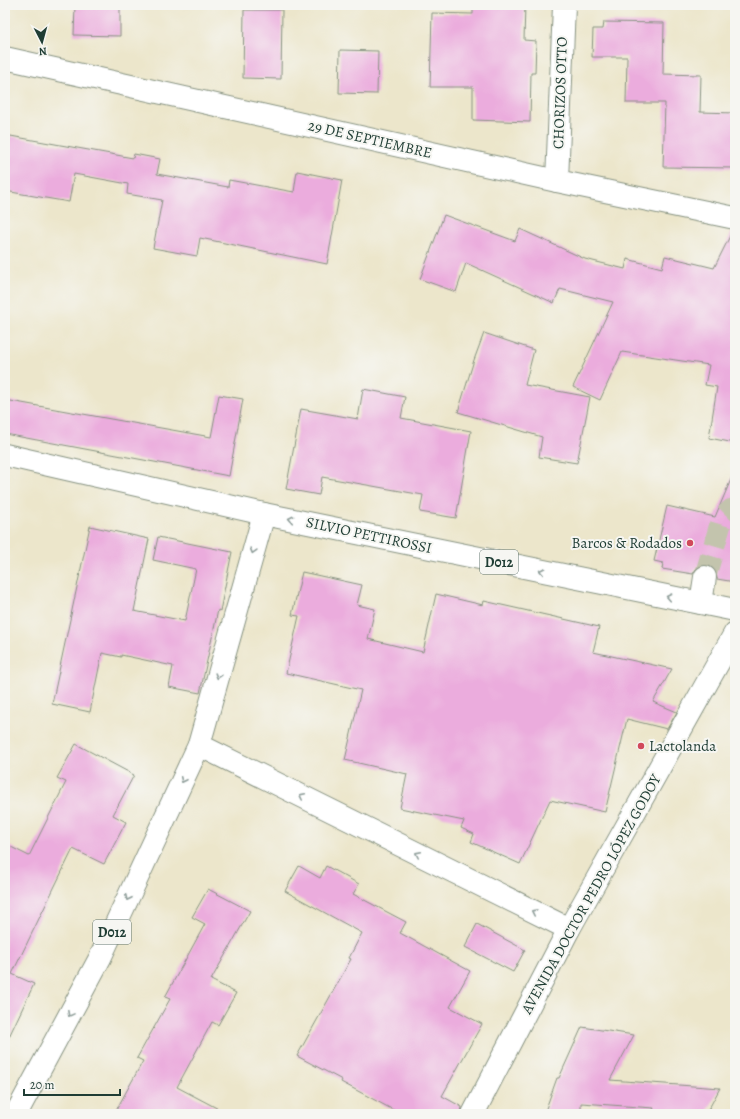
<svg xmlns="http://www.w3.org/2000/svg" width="740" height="1119" font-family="Alegreya,serif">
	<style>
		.building { fill: #ebacdd }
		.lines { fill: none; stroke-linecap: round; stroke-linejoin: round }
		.minor-tunnel { stroke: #c3c4ad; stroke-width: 22; stroke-dasharray: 22 11; stroke-linecap: butt }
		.minor-casing { stroke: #869280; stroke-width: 24 }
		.major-casing { stroke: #869280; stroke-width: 24 }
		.minor { stroke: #fff; stroke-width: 22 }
		.major { stroke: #fff; stroke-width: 22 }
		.oneway { stroke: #8f9e9a }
		.poi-dot { fill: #d1495b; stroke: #f6f6f2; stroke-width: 1.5 }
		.labels { text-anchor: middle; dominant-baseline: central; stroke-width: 4; stroke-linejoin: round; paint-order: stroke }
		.shield { fill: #f6f6f2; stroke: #60746d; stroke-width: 1 }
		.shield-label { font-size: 14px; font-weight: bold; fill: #1f3d34 }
		.street-label { font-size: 15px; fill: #1f3d34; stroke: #f6f6f2 }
		.poi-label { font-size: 15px; fill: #1f3d34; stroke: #f6f6f2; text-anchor: end }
	</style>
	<rect width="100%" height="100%" fill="#f6f6f2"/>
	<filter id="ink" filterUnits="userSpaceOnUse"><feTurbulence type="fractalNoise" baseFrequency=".025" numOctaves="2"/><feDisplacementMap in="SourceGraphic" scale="8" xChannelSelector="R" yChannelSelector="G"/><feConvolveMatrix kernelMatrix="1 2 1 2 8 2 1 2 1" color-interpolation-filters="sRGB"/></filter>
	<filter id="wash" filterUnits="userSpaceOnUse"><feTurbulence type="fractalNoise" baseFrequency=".012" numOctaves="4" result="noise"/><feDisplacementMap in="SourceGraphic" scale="16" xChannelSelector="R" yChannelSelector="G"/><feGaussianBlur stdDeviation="0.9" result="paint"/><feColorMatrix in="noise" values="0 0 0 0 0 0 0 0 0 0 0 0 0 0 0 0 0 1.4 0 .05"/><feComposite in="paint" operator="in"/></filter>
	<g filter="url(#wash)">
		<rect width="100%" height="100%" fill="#ece6cb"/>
		<g id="blocks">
			<g class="building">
				<polygon points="75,5 120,5 120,36 74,35"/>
				<polygon points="473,5 525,5 524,40 536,41 535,73 531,73 530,122 473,120 473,87 430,87 432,13 473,14"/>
				<polygon points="244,10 282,10 281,79 243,78"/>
				<polygon points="604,22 664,23 663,74 701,75 700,112 735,113 735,168 663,167 665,103 626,103 627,57 592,57 593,29 603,29"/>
				<polygon points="340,50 378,51 377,94 339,93"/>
				<polygon points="5,135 133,158 134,154 160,159 157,174 228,187 229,180 294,192 297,171 342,180 327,264 200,238 197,256 153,248 162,200 127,194 128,184 74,174 69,202 5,191"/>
				<polygon points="444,215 515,241 520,229 585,259 625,269 627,259 662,268 665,256 714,268 733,230 735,230 735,443 709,438 717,387 705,385 709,365 622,352 600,400 573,387 613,302 560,289 554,303 466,263 456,292 420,279"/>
				<polygon points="484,333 534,350 525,385 590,397 577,463 539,457 542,437 458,412 474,360"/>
				<polygon points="363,389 405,397 401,418 471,431 456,518 420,512 423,495 322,477 319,495 286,489 301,409 358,419"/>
				<polygon points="219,395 243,399 229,476 5,434 5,400 211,437"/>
				<polygon points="735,470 735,582 717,579 716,572 713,568 707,565 700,566 696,569 693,574 662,569 663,563 654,561 667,506 715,517"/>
				<polygon points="90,526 149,539 134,611 185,621 196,569 153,560 158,537 232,552 220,611 218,610 200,693 169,687 173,666 121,655 121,657 102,653 90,712 52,704"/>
				<polygon points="302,572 362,585 357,605 375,609 368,639 423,652 436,594 483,605 484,601 599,627 593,652 672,669 653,702 677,712 667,729 627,719 605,812 550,800 520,864 471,842 474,834 461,828 464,821 400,808 407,774 345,760 361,690 286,673 299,616 292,615"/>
				<polygon points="76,744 134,775 113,815 126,822 104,864 73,849 12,974 34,984 5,1045 5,844 29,856 66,782 57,778"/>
				<polygon points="299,866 320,878 326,866 359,884 353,894 406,922 400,933 470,971 450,1007 482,1024 442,1096 462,1107 461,1114 401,1114 341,1082 342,1080 297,1056 351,959 349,958 362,933 285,891"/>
				<polygon points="208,889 250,911 211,980 236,993 218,1025 212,1022 177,1087 228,1114 114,1114 143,1061 137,1058 170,999 165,997 205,924 192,917"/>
				<polygon points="477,924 525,950 513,972 465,947"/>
				<polygon points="582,1027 634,1035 610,1080 720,1088 706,1114 651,1114 654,1108 581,1103 581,1114 544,1114 557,1078 559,1078"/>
			</g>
		</g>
	</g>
	<g filter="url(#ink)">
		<use href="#blocks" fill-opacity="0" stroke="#869280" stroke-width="1"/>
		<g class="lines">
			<polyline class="minor-tunnel" points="705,577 722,519 731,510 735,509"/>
			<g class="minor-casing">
				<g id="minor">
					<polyline points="5,58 557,181 735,218"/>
					<polyline points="557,181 564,5"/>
					<polyline points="5,455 264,514"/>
					<polyline points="701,603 705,577"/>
					<polyline points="199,745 569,929"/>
					<polyline points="473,1114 569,929 735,633"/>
				</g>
			</g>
			<g class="major-casing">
				<polyline id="major" points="16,1114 100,958 199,745 264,514 735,610"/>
			</g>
			<use href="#minor" class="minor"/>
			<use href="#major" class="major"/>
		</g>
		<defs><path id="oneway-chevron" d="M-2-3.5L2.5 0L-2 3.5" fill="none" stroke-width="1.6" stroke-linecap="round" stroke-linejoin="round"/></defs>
		<g class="oneway">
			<use href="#oneway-chevron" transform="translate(291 519) rotate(-168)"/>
			<use href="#oneway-chevron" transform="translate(253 551) rotate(106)"/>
			<use href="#oneway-chevron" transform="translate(542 571) rotate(-168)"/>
			<use href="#oneway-chevron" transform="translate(669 597) rotate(-168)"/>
			<use href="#oneway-chevron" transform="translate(218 676) rotate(106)"/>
			<use href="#oneway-chevron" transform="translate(183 780) rotate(115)"/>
			<use href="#oneway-chevron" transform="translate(302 796) rotate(-154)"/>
			<use href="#oneway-chevron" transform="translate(418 854) rotate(-154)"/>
			<use href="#oneway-chevron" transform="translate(128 898) rotate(115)"/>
			<use href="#oneway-chevron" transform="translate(534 912) rotate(-154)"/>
			<use href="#oneway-chevron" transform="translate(70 1014) rotate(118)"/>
		</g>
	</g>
	<g class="poi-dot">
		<circle cx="690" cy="543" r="4"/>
		<circle cx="641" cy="746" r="4"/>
	</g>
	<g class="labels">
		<g class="shield">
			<rect x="480" y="550" width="38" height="24" rx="3"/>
			<rect x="93" y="920" width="38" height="24" rx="3"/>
		</g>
		<g class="shield-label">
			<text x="499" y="562">D012</text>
			<text x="112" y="932">D012</text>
		</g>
		<g class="street-label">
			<text transform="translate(560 93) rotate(-88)">CHORIZOS OTTO</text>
			<text transform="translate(370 139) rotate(13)">29 DE SEPTIEMBRE</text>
			<text transform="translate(369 535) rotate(12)">SILVIO PETTIROSSI</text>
			<text transform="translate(591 894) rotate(-61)">AVENIDA DOCTOR PEDRO LÓPEZ GODOY</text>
		</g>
		<g class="poi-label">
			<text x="682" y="543">Barcos &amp; Rodados</text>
			<text x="649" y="746" text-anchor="start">Lactolanda</text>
		</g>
	</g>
	<rect width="740" height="1119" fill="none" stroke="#f6f6f2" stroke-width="20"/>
	<g transform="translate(42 42) rotate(174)" stroke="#f6f6f2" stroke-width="3" paint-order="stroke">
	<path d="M0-3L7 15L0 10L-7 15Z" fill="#1f3d34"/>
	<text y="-6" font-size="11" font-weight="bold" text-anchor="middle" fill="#1f3d34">N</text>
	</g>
	<path d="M24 1089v6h96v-6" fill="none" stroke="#1f3d34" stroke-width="2"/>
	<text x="30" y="1089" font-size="12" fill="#1f3d34" stroke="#f6f6f2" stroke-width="3" paint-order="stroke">20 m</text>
</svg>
